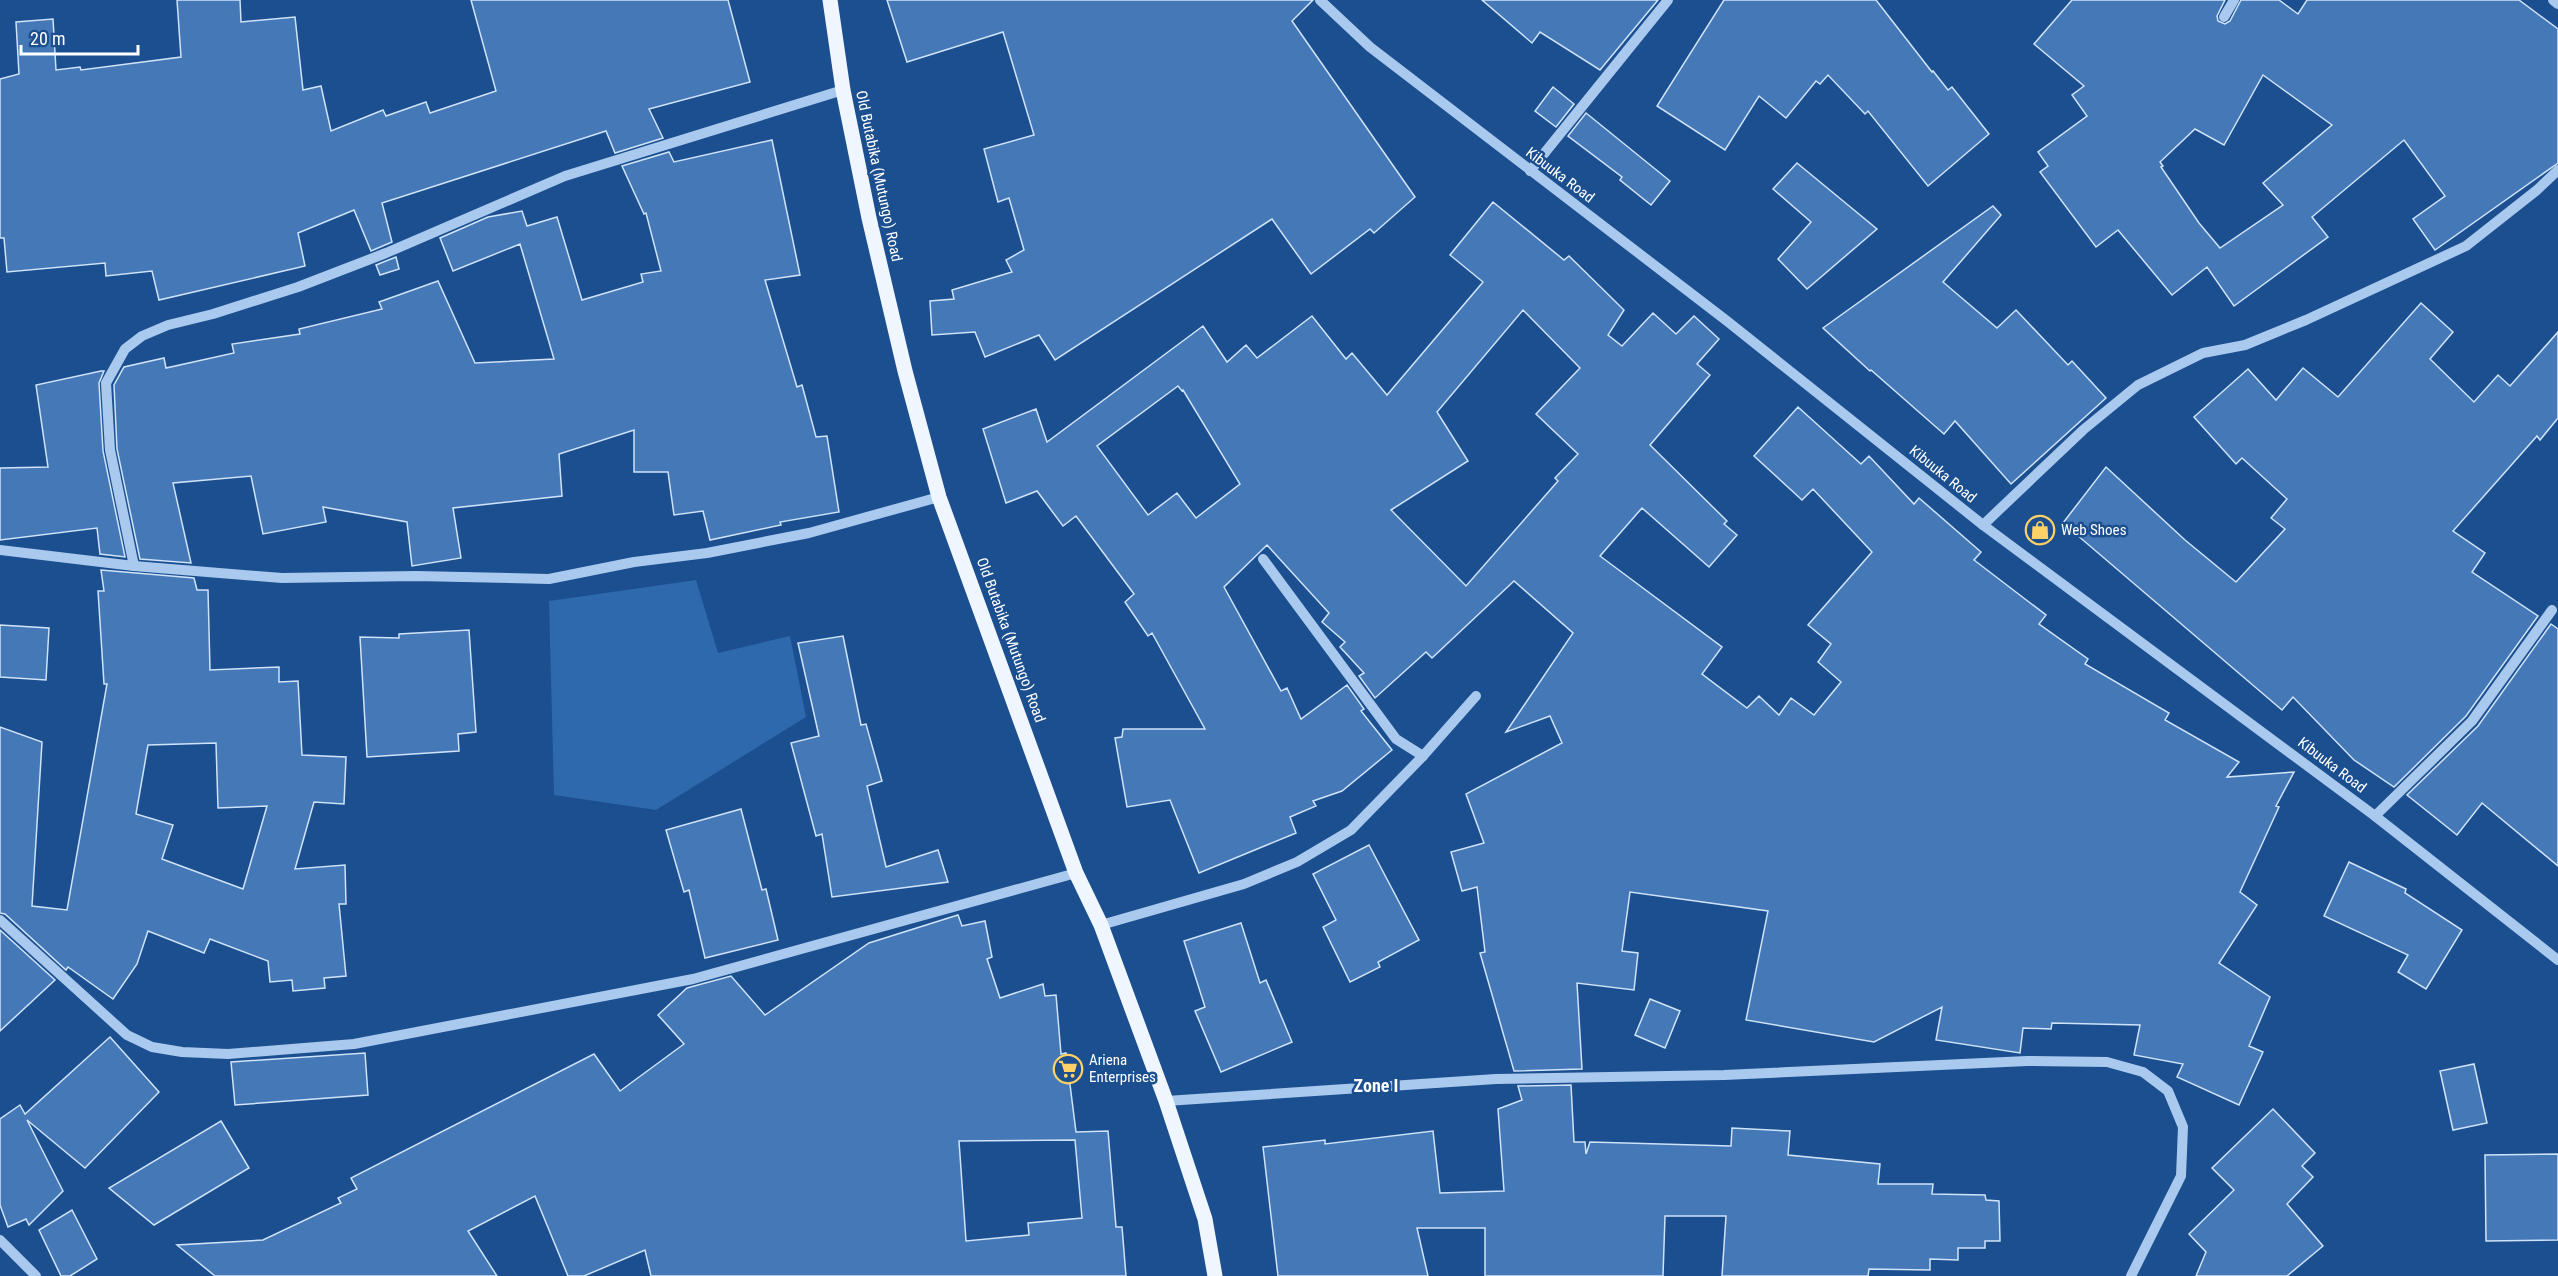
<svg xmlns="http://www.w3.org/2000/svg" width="2558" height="1276" font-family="'Roboto Condensed',sans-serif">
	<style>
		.green { fill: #2e69ad }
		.building { fill: #4478b7; stroke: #cfe3fa; stroke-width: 1.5; fill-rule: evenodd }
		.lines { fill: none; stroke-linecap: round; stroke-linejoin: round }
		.minor { stroke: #a9c9ee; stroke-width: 10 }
		.major { stroke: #f0f6ff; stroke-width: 15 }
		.labels { text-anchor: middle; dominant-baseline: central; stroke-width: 5; stroke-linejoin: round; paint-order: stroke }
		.street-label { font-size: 15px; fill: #fff; stroke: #1b4f8f }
		.poi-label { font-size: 15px; fill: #fff; stroke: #1b4f8f; text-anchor: start }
		.quarter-label { font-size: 18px; font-weight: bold; fill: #fff; stroke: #1b4f8f }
	</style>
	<rect width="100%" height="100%" fill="#1b4f8f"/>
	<polygon class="green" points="696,580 718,653 790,636 806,717 656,810 554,795 549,601"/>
	<g class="building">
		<polygon points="177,0 240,0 241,22 295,17 303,90 321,86 331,131 383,110 386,116 426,102 430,113 496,91 471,0 728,0 750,82 649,109 663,138 615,153 606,131 382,203 392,242 371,251 354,210 298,233 305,266 159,300 152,271 106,276 105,263 7,272 4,238 0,238 0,79 19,74 16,22 53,19 56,70 80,67 81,70 181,57"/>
		<polygon points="887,0 1313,0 1292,21 1415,197 1374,233 1370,229 1311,274 1272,219 1055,360 1039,335 985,357 975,332 932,335 930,301 954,299 952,290 1012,272 1006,260 1024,250 1009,198 998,202 984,149 1034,135 1003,32 907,62"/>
		<polygon points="1482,0 1658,0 1600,70 1540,32 1532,43"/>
		<polygon points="1724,0 1876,0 1932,72 1933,71 1948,90 1952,87 1989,134 1928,186 1868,111 1865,114 1828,75 1820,84 1816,81 1786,118 1759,96 1725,150 1657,106"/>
		<path d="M2072 0H2225L2217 16 2218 21 2225 24 2230 21 2241 0H2279L2298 14 2307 0H2519L2558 29V163L2435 250 2413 219 2445 196 2404 140 2312 217 2328 237 2234 306 2207 267 2172 295 2118 230 2096 247 2040 172 2048 166 2038 152 2087 116 2072 95 2084 86 2034 44ZM2263 75 2332 125 2263 183 2283 205 2220 248 2199 223 2161 167 2163 166 2160 162 2195 129 2224 145Z"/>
		<polygon points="1553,87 1574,104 1556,127 1535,111"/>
		<polygon points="1586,113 1670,181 1651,205 1620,180 1622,177 1568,136"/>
		<polygon points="772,140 800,275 765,280 797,387 802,385 816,437 827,436 839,512 780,522 781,525 710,540 703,511 674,515 668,472 634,472 634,430 559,454 562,496 453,508 461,558 412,566 407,522 323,507 326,522 263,534 251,476 173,483 191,563 140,559 117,449 114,385 124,367 164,358 166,368 234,353 232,344 300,334 299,329 382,309 379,302 438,281 475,363 554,359 520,244 453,271 440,238 488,217 522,211 527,226 557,217 582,300 643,282 641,274 661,271 646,213 644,214 622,166 669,152 674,162"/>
		<polygon points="1797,163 1877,229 1807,289 1778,259 1811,222 1773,189"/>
		<path d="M1493 202 1564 260 1569 256 1624 310 1608 335 1622 346 1653 313 1676 334 1694 316 1719 339 1697 364 1710 375 1650 445 1727 521 1724 524 1737 535 1709 567 1642 508 1600 556 1722 647 1702 674 1747 708 1759 696 1779 715 1791 698 1814 715 1841 682 1818 662 1831 644 1808 625 1872 552 1813 489 1802 500 1754 456 1798 407 1861 464 1869 456 1914 504 1919 498 1981 552 1974 560 2046 615 2039 624 2088 659 2085 664 2169 713 2165 720 2239 762 2227 777 2294 772 2276 806 2279 807 2240 892 2257 905 2219 963 2270 997 2249 1046 2263 1052 2239 1105 2177 1077 2183 1064 2134 1055 2140 1025 2052 1023 2051 1029 2023 1028 2020 1053 1936 1040 1942 1007 1874 1042 1746 1020 1768 911 1630 892 1622 951 1638 953 1634 990 1577 983 1582 1069 1514 1071 1480 953 1485 952 1477 887 1462 891 1451 852 1484 843 1466 794 1562 743 1550 716 1506 732 1573 633 1514 581 1432 658 1426 652 1375 698 1359 676 1364 673 1340 647 1345 642 1322 622 1329 613 1267 545 1224 587 1281 691 1287 688 1301 719 1347 685 1364 709 1361 711 1392 750 1342 791 1313 801 1316 806 1290 817 1296 833 1199 873 1170 800 1127 807 1115 738 1122 737 1123 729H1205L1152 633 1148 636 1125 602 1134 594 1076 516 1063 526 1037 491 1006 503 983 429 1036 409 1047 442 1203 326 1227 362 1246 345 1257 358 1312 316 1346 359 1352 353 1387 395 1483 282 1450 255ZM1523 310 1580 368 1536 414 1578 454 1555 478 1558 481 1466 586 1391 510 1468 461 1437 412ZM1178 386 1182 391 1183 390 1240 484 1196 518 1177 493 1148 515 1097 446Z"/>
		<polygon points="1993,206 2001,215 1943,282 1997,328 2016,310 2068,365 2072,361 2106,398 2011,484 1955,421 1944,434 1871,370 1870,371 1823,328"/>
		<polygon points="396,257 399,269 380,275 376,265"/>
		<polygon points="2421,303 2453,332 2430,359 2474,402 2498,375 2510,386 2558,332 2558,418 2540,440 2537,436 2453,531 2485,553 2472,572 2538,616 2466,716 2394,787 2354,760 2293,697 2282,710 2063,523 2106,467 2185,540 2236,582 2285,529 2271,518 2287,499 2242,458 2236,464 2194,417 2248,369 2276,400 2303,368 2338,397"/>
		<polygon points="101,371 104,371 99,383 103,451 125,557 100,554 97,528 0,540 0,468 48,467 36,385"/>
		<path d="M101 570 194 578 197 590H208L210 670 279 667V682L298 681 302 755 346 757 344 804 314 802 295 869 345 865 346 904H339L346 976 324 978 325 988 293 991 292 980 270 982 268 961 210 939 204 953 148 931 137 964 113 999 68 967 66 970 5 914 0 913V727L42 742 32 906 67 910 107 684H104L98 591H104ZM216 743 218 808 267 806 243 889 162 859 173 825 136 814 148 745Z"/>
		<polygon points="2551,624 2558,629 2558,866 2482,803 2457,835 2407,795 2478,726"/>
		<polygon points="0,625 49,628 46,680 0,677"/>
		<polygon points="469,630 476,732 458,734 459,751 367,757 360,637 399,638 399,634"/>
		<polygon points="843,636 861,725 866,724 882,781 867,786 886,867 938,850 948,882 832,897 822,834 816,836 791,743 819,736 798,643"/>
		<polygon points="741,809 762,890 766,889 778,940 705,958 689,890 684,892 666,830"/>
		<polygon points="1369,845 1419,940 1378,962 1380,967 1350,982 1323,927 1336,920 1313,874"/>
		<polygon points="2349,862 2406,889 2405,893 2462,930 2426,989 2398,972 2408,955 2324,916"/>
		<path d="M958 915 962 926 985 921 992 957 987 959 1000 998 1043 984 1045 996 1056 995 1061 1054 1066 1053 1076 1132 1108 1131 1116 1227H1122L1126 1276H651L645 1250 584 1276H568L535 1196 468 1231 497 1276H215L177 1245 263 1240 341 1203 338 1198 357 1189 351 1178 594 1054 620 1091 684 1044 658 1015 687 988 731 976 765 1015 869 943ZM1075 1140 1082 1218 1028 1223 1029 1235 966 1241 959 1141Z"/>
		<polygon points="1241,923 1260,983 1266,980 1292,1042 1221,1072 1195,1011 1205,1007 1184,941"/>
		<polygon points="0,930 55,980 0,1031"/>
		<polygon points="1650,999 1680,1011 1665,1048 1635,1035"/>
		<polygon points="110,1037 159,1092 85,1168 27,1120 63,1191 29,1225 26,1219 8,1227 0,1205 0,1119 20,1105 25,1114"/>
		<polygon points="365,1053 368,1095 235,1105 231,1062"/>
		<polygon points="2474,1064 2487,1123 2453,1130 2440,1071"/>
		<polygon points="1571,1085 1574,1142 1585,1142 1586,1154 1590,1142 1731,1146 1732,1128 1790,1131 1788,1155 1880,1164 1878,1184 1933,1184 1932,1194 1985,1195 1986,1200 1999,1201 2000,1241 1985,1241 1985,1248 1958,1248 1958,1260 1930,1259 1930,1270 1869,1269 1868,1276 1722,1276 1726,1216 1665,1216 1663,1276 1485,1276 1485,1228 1417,1228 1428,1276 1278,1276 1263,1147 1325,1140 1325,1144 1433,1131 1440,1193 1504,1191 1498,1109 1522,1100 1518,1086"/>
		<polygon points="2273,1109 2315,1153 2302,1166 2313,1177 2287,1204 2323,1246 2287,1276 2196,1276 2206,1252 2189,1234 2234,1190 2212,1168"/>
		<polygon points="221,1121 249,1168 154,1225 109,1188"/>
		<polygon points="2558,1154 2558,1240 2486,1241 2485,1155"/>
		<polygon points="72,1210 97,1259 70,1276 61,1276 39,1230"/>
	</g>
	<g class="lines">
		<g class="minor">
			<polyline points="1320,0 1370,47 1727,321 1983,525 2375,816 2558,960"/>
			<polyline points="2553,0 2558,4"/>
			<polyline points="2224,17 2234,0"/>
			<polyline points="1530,171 1668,0"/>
			<polyline points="1983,525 2083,430 2138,385 2203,353 2245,345 2306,320 2466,246 2537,190 2558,170"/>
			<polyline points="0,550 134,566 282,578 416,576 549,579 634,562 707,553 809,533 939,497"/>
			<polyline points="1263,559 1396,739 1423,756"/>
			<polyline points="134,566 110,450 106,383 125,349 142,336 168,325 213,314 298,287 386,253 565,176 843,90"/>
			<polyline points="2375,816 2472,721 2552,610"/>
			<polyline points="0,920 127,1035 152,1047 182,1052 228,1054 354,1044 693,979 1076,873"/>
			<polyline points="1101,925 1244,884 1297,862 1351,830 1423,756 1476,696"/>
			<polyline points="1166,1101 1496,1079 1724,1075 2027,1061 2107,1062 2143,1072 2168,1091 2183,1127 2181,1176 2131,1276"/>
			<polyline points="0,1240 36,1276"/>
		</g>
		<polyline class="major" points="830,0 843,90 869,218 905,371 939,497 1076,873 1101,925 1166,1101 1205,1219 1215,1276"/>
	</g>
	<defs>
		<g id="shop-ring" transform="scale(1.5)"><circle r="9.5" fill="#1b4f8f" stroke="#ffd166" stroke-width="1.5"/><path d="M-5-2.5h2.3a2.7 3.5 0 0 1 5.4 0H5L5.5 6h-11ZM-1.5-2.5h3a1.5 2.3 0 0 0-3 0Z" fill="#ffd166"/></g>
		<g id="supermarket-ring" transform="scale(1.5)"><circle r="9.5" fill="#1b4f8f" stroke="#ffd166" stroke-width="1.5"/><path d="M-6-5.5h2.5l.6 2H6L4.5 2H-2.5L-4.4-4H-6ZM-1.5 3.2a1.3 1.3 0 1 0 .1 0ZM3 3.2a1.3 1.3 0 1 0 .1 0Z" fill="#ffd166"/></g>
	</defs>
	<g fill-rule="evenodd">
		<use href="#shop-ring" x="2040" y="530"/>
		<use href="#supermarket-ring" x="1068" y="1069"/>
	</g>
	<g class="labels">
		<g class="street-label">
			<text transform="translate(1560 175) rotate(37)">Kibuuka Road</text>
			<text transform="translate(879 176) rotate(78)">Old Butabika (Mutungo) Road</text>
			<text transform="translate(1943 474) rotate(39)">Kibuuka Road</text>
			<text transform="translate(1011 640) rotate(70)">Old Butabika (Mutungo) Road</text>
			<text transform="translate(2332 765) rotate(37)">Kibuuka Road</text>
		</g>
		<g class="poi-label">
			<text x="2061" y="530">Web Shoes</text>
			<text x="1089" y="1060">Ariena<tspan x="1089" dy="17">Enterprises</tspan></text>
		</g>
		<g class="quarter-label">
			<text x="1376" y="1085">Zone I</text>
		</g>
	</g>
	<path d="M21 45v9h117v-9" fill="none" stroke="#ffffff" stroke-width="3"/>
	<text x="30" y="45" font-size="18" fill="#ffffff" stroke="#1b4f8f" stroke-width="4.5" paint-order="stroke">20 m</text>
</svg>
